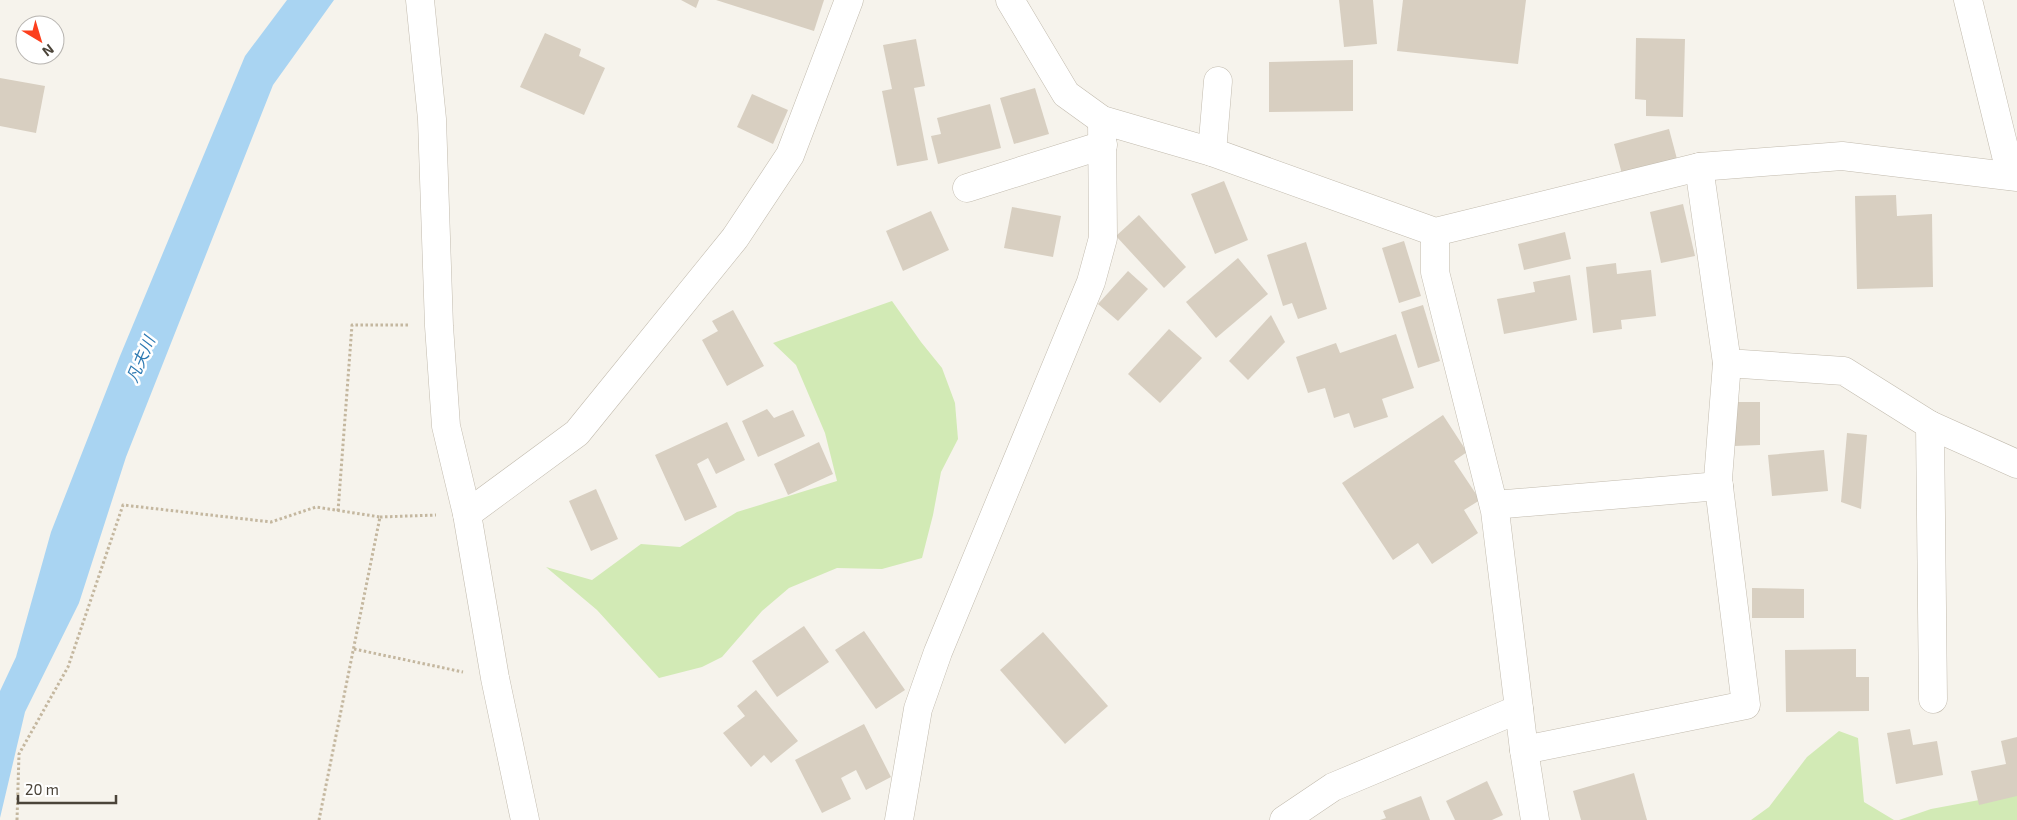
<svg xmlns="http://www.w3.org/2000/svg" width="2017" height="820" font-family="'Exo 2','Noto Sans JP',sans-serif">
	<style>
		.green { fill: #d2eab5 }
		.water { fill: #a9d4f2 }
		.building { fill: #d8cfc1 }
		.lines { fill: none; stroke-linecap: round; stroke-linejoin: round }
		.minor-casing { stroke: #c2bbae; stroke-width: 29 }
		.path { stroke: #c4b79f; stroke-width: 3; stroke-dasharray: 2.5 2.5; stroke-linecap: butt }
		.minor { stroke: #fff; stroke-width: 28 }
		.labels { text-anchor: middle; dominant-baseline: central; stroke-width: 5; stroke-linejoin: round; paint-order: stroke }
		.water-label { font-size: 16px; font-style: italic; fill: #2e7ab2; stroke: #fff }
	</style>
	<rect width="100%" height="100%" fill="#f6f3ec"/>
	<g class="green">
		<polygon points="892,301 921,342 942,368 955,403 958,439 941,472 933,515 922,558 882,569 837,568 789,588 762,611 722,657 702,667 659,678 597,610 546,567 592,580 641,544 680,547 737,512 837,481 825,433 796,365 773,343"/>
		<polygon points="1839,731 1858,738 1864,802 1894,820 1751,820 1769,807 1807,757"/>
		<polygon points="2017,793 2017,820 1899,820 1931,809"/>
	</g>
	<polygon class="water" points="287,0 334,0 273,85 126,457 79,603 25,712 0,818 0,691 16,657 51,532 120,356 245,56"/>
	<g class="building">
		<polygon points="681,0 699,0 696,8"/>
		<polygon points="716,0 824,0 814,31"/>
		<polygon points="1339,0 1373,0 1377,44 1344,47"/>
		<polygon points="1403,0 1526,0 1518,64 1397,51"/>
		<polygon points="545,33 581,49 579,56 605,68 584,115 520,87"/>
		<polygon points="1636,38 1685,39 1683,117 1646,116 1646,100 1635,99"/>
		<polygon points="916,39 925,86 914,88 928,160 897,166 882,91 892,89 883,45"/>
		<polygon points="1353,60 1353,111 1269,112 1269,62"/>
		<polygon points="0,78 45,86 36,133 0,126"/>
		<polygon points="1035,88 1049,134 1014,144 1000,98"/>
		<polygon points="752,94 788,110 773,144 737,127"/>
		<polygon points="990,104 1001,148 938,164 931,136 941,134 937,118"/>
		<polygon points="1669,129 1677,159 1622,174 1614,144"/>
		<polygon points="1224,181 1248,240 1215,254 1191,194"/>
		<polygon points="1896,195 1897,216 1932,214 1933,287 1857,289 1855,196"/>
		<polygon points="1683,204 1695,256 1661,263 1650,212"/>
		<polygon points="1012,207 1061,216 1053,257 1004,248"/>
		<polygon points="931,211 949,250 903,271 886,231"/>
		<polygon points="1139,215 1186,267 1164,288 1116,236"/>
		<polygon points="1565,232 1571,259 1524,270 1518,244"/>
		<polygon points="1404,241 1421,296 1399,303 1382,248"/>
		<polygon points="1306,242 1327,309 1298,319 1292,303 1283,306 1267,255"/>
		<polygon points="1238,258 1268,294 1216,338 1186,302"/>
		<polygon points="1616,263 1617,274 1651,270 1656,316 1621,320 1622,329 1593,333 1586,267"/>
		<polygon points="1128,271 1148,289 1118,321 1098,304"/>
		<polygon points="1570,275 1577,320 1504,334 1497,299 1535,292 1533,282"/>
		<polygon points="1423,305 1440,361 1418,368 1401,312"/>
		<polygon points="733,310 764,366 727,386 702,340 718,331 712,321"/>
		<polygon points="1271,315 1285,342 1248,380 1229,361"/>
		<polygon points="1169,329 1202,358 1160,403 1128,374"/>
		<polygon points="1396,334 1414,388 1382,399 1388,417 1354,428 1349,413 1334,418 1325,388 1308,393 1296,357 1336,343 1340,353"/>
		<polygon points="1734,402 1760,402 1760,445 1734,446"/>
		<polygon points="767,409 774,418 793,410 805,436 758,457 742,421"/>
		<polygon points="1443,415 1467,452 1454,461 1480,500 1464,510 1478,533 1432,564 1418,543 1393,560 1342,483"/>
		<polygon points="727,422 745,460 716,474 708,458 697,464 717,507 685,521 655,455"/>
		<polygon points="1847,433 1867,435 1861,509 1841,502"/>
		<polygon points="819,442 833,474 788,495 774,464"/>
		<polygon points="1824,450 1828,491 1772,496 1768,455"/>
		<polygon points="596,489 618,539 591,551 569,501"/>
		<polygon points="1752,588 1804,589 1804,618 1752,618"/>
		<polygon points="804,626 829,662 777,697 752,661"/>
		<polygon points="864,631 905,690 876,709 835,650"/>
		<polygon points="1043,632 1108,706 1065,744 1000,670"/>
		<polygon points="1856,649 1856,677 1869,677 1869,711 1786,712 1785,650"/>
		<polygon points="756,690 798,741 771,763 764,755 751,767 723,733 745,716 737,706"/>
		<polygon points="864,724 891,777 866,790 856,770 841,778 851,799 822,813 795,760"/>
		<polygon points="1910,729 1913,745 1937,741 1943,775 1896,784 1887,733"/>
		<polygon points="2017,737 2017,796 1979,805 1971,771 2006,764 2001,741"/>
		<polygon points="1634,773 1647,820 1581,820 1573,791"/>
		<polygon points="1487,781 1503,815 1492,820 1455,820 1446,801"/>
		<polygon points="1421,796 1430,820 1380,820 1386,818 1383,811"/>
	</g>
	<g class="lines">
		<g class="minor-casing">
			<g id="minor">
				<polyline points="420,0 432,119 439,326 446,426 467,514 495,678 525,820"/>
				<polyline points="1010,0 1066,94 1102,120 1212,152 1435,232 1699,167 1842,156 2017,177"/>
				<polyline points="1968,0 2011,176"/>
				<polyline points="1212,152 1218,81"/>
				<polyline points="1699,167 1727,363 1844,371 1930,425 1933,699"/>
				<polyline points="967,188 1103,145"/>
				<polyline points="1435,232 1435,272 1495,511 1524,750 1535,820"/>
				<polyline points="1930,425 2017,464"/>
				<polyline points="1494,505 1719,486"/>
				<polyline points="467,514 577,433 735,238 790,155 849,0"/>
				<polyline points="1524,750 1746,705 1718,479 1727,363"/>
				<polyline points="899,820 918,709 938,652 1091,282 1103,238 1102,120"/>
				<polyline points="1284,820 1333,787 1519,709"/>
			</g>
		</g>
		<g class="path">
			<polyline points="338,511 352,325 410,325"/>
			<polyline points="380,517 436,515"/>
			<polyline points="354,649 463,672"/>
			<polyline points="17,820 19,754 68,667 123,505 271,522 316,507 380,517 319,820"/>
		</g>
		<use href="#minor" class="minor"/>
	</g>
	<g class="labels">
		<g class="water-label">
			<text transform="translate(140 359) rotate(-67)">凡夫川</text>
		</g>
	</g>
	<g transform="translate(40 40) rotate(142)"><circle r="24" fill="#ffffff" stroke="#b7b4b0"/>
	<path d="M0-4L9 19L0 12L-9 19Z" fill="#fc3f1d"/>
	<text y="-8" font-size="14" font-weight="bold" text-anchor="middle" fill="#4b4439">N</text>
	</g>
	<path d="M18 795v8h98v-8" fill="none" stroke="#4b4439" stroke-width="2.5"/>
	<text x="25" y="795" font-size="15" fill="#4b4439" stroke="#ffffff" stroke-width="4" paint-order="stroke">20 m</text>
</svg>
